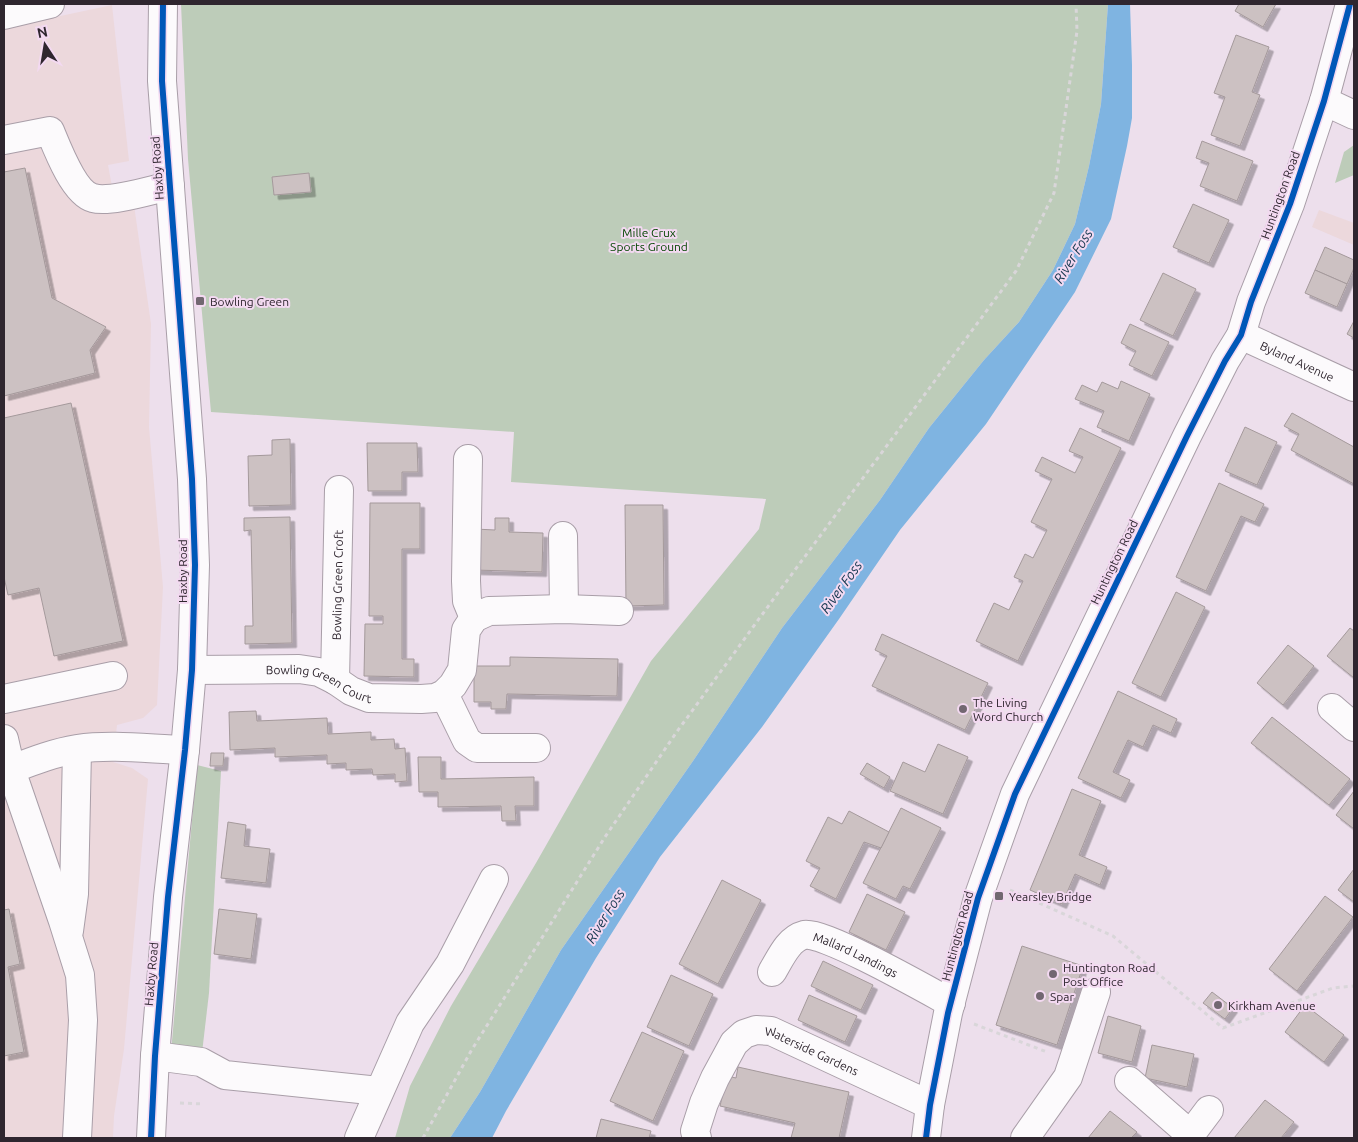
<svg xmlns="http://www.w3.org/2000/svg" width="1358" height="1142" font-family="Ubuntu,sans-serif">
	<style>
		.industrial { fill: #ecd8dc }
		.green { fill: #bdccb9 }
		.water { fill: #7fb4e1 }
		.building { fill: #ccc1c2; stroke: #a4999b; filter: url(#shadow) }
		.lines { fill: none; stroke-linecap: round; stroke-linejoin: round }
		.minor-casing { stroke: #a99ea8; stroke-width: 30 }
		.path { stroke: #d9d6d9; stroke-width: 3; stroke-dasharray: 4 4; stroke-linecap: butt }
		.minor { stroke: #fcfafc; stroke-width: 28 }
		.cycleway-casing { stroke: #f3d9f1; stroke-width: 9 }
		.cycleway { stroke: #0057b8; stroke-width: 6 }
		.poi-dot { fill: #726771; stroke: #f3d9f1; stroke-width: 2 }
		.labels { text-anchor: middle; dominant-baseline: central; stroke-width: 4; stroke-linejoin: round; paint-order: stroke }
		.street-label { font-size: 12px; fill: #2f262f; stroke: #f3d9f1 }
		.park-label { font-size: 12px; fill: #034600; stroke: #f3d9f1 }
		.poi-label { font-size: 12px; fill: #2f262f; stroke: #f3d9f1; text-anchor: start }
		.water-label { font-size: 14px; font-style: italic; fill: #13364e; stroke: #f3d9f1 }
	</style>
	<defs>
		<filter id="shadow"><feDropShadow dx="4.5" dy="4.5" stdDeviation="0" flood-color="#0004"/></filter>
	</defs>
	<rect width="100%" height="100%" fill="#eddfec"/>
	<g class="industrial">
		<polygon points="112,5 129,161 108,165 116,208 134,205 151,324 149,427 163,587 157,705 143,718 117,725 113,762 132,768 148,779 124,1049 114,1116 113,1138 4,1138 4,28"/>
		<polygon points="1319,210 1354,223 1354,245 1312,227"/>
	</g>
	<g class="green">
		<polygon points="181,4 1108,4 1101,104 1089,166 1075,224 1053,270 1019,322 984,360 929,428 880,500 782,628 693,761 561,950 480,1092 450,1138 395,1138 410,1086 451,1006 536,863 651,661 759,529 766,499 511,482 514,432 211,412 188,159"/>
		<polygon points="1354,145 1354,175 1335,183 1344,152"/>
		<polygon points="197,765 221,771 209,993 202,1053 171,1052"/>
	</g>
	<polygon class="water" points="1108,4 1130,4 1132,65 1132,118 1127,146 1111,219 1075,292 986,424 900,530 839,619 762,727 660,857 596,958 506,1111 492,1138 450,1138 480,1092 561,950 693,761 782,628 880,500 929,428 984,360 1019,322 1053,270 1075,224 1089,166 1101,104"/>
	<g class="building">
		<polygon points="1239,4 1276,4 1263,27 1235,11"/>
		<polygon points="1236,35 1269,47 1252,92 1260,95 1240,146 1211,135 1225,97 1214,93"/>
		<polygon points="1202,141 1253,161 1237,201 1200,186 1209,163 1196,158"/>
		<polygon points="25,168 52,298 106,327 90,350 95,373 4,396 4,172"/>
		<polygon points="309,173 311,192 274,195 272,177"/>
		<polygon points="1193,204 1229,220 1209,263 1173,247"/>
		<polygon points="1325,247 1354,260 1354,268 1347,284 1315,270"/>
		<polygon points="1315,270 1347,284 1337,307 1305,293"/>
		<polygon points="1163,273 1196,289 1173,336 1140,320"/>
		<polygon points="1354,321 1354,338 1347,334"/>
		<polygon points="1130,324 1169,342 1152,376 1129,365 1136,351 1121,343"/>
		<polygon points="1121,381 1150,394 1129,441 1097,427 1104,411 1075,399 1082,385 1097,392 1102,382 1118,389"/>
		<polygon points="71,403 123,641 54,656 39,588 8,595 4,577 4,418"/>
		<polygon points="1292,413 1354,447 1354,484 1291,450 1299,434 1284,426"/>
		<polygon points="1245,427 1277,442 1257,485 1225,471"/>
		<polygon points="1080,428 1121,448 1018,661 976,641 994,603 1009,610 1023,581 1014,577 1025,554 1033,558 1047,530 1031,522 1052,479 1035,471 1042,457 1075,473 1083,457 1069,451"/>
		<polygon points="290,439 291,505 249,506 248,456 272,455 272,440"/>
		<polygon points="367,443 417,443 418,472 402,472 402,491 368,491"/>
		<polygon points="1219,483 1264,504 1255,522 1241,516 1206,591 1176,577"/>
		<polygon points="370,503 420,503 420,549 402,549 402,659 414,659 414,677 364,676 365,624 383,624 383,616 369,616"/>
		<polygon points="625,505 663,505 664,605 626,606"/>
		<polygon points="290,517 292,643 245,644 245,626 253,626 251,530 244,531 244,518"/>
		<polygon points="495,518 509,518 509,532 543,533 542,572 474,570 475,529 495,530"/>
		<polygon points="1176,592 1205,607 1161,697 1132,683"/>
		<polygon points="1350,628 1354,631 1354,678 1327,656"/>
		<polygon points="882,634 988,683 965,730 872,686 887,656 875,650"/>
		<polygon points="1288,645 1314,666 1283,705 1257,683"/>
		<polygon points="510,657 618,659 617,696 507,694 506,709 491,709 491,702 474,702 474,666 510,666"/>
		<polygon points="1118,691 1177,719 1171,733 1153,725 1143,747 1128,740 1113,772 1130,780 1121,798 1078,778"/>
		<polygon points="256,711 257,721 327,718 328,734 371,732 371,740 394,739 395,749 405,748 407,781 395,782 395,774 373,775 372,769 346,770 346,763 327,764 327,755 275,757 275,748 230,750 229,712"/>
		<polygon points="1272,717 1350,779 1329,805 1251,743"/>
		<polygon points="938,744 968,757 943,814 890,791 903,762 925,772"/>
		<polygon points="211,753 224,753 223,766 210,766"/>
		<polygon points="418,757 441,757 441,779 534,777 534,806 515,806 516,821 502,821 501,806 438,807 438,792 419,792"/>
		<polygon points="867,763 890,777 884,788 860,774"/>
		<polygon points="1072,789 1101,801 1079,855 1107,867 1100,885 1075,874 1062,904 1030,890"/>
		<polygon points="1354,791 1354,829 1336,815"/>
		<polygon points="901,808 941,828 910,889 903,886 896,899 863,883"/>
		<polygon points="849,811 889,832 881,848 864,842 836,899 810,886 820,868 806,861 828,817 842,824"/>
		<polygon points="228,822 246,825 244,846 270,849 266,883 221,878"/>
		<polygon points="1354,869 1354,902 1338,890"/>
		<polygon points="722,880 761,900 718,984 679,964"/>
		<polygon points="867,894 905,912 886,950 849,932"/>
		<polygon points="1325,896 1353,917 1297,991 1269,969"/>
		<polygon points="9,909 20,964 8,967 24,1052 4,1056 4,910"/>
		<polygon points="219,909 257,914 251,959 214,954"/>
		<polygon points="1022,946 1083,966 1057,1045 996,1025"/>
		<polygon points="823,961 873,985 861,1010 811,986"/>
		<polygon points="671,975 713,994 689,1046 647,1027"/>
		<polygon points="1212,992 1233,1008 1225,1019 1203,1003"/>
		<polygon points="809,995 857,1016 845,1042 798,1020"/>
		<polygon points="1305,1005 1344,1035 1324,1062 1285,1032"/>
		<polygon points="1108,1016 1141,1026 1132,1062 1098,1053"/>
		<polygon points="642,1032 684,1051 653,1121 610,1101"/>
		<polygon points="1152,1045 1194,1054 1187,1087 1145,1078"/>
		<polygon points="738,1067 849,1092 839,1138 791,1138 795,1123 720,1106 727,1076 736,1078"/>
		<polygon points="1265,1100 1294,1122 1281,1138 1234,1138"/>
		<polygon points="1110,1111 1137,1132 1131,1138 1088,1138"/>
		<polygon points="601,1119 651,1131 649,1138 596,1138"/>
	</g>
	<g class="lines">
		<g class="minor-casing">
			<g id="minor">
				<polyline points="4,15 50,4"/>
				<polyline points="1324,101 1354,115"/>
				<path d="M4 140 50 131C57 148 74 193 93 198 110 203 151 190 170 186"/>
				<path id="s1" d="M1241 335 1354 387"/>
				<polyline points="468,459 466,581 467,601 474,618"/>
				<polyline points="563,536 564,609"/>
				<path id="s2" d="M192 670 299 669 319 672 335 680 351 691 369 698 421 699 435 698 444 694 453 685 462 670 466 630 474 618 489 611 564 609 619 611"/>
				<path id="s3" d="M335 680 339 490"/>
				<polyline points="444,694 467,741 477,748 536,748"/>
				<polyline points="4,699 113,676"/>
				<polyline points="1332,708 1354,727"/>
				<polyline points="4,739 11,770 63,921 80,975 83,1020 77,1138"/>
				<path d="M4 772C28 763 52 753 77 749 113 744 149 749 185 750"/>
				<polyline points="69,931 74,894 77,750"/>
				<path id="s4" d="M772 972C780 959 788 939 804 935 822 930 929 991 951 1003"/>
				<polyline points="155,1056 201,1062 225,1075 379,1091"/>
				<polyline points="1129,1081 1191,1135"/>
				<polyline points="151,1138 155,1056 168,897 185,750 192,670 195,565 192,479 162,81 163,4"/>
				<polyline points="359,1138 410,1023 450,964 494,879"/>
				<path id="s5" d="M697 1138 695 1131 704 1103 715 1078 734 1043 744 1034 756 1030 771 1031 930 1105"/>
				<polyline points="926,1138 930,1105 948,1013 978,898 1015,794 1187,436 1225,361 1241,335 1251,302 1290,204 1324,101 1350,4"/>
				<polyline points="1025,1138 1068,1077 1096,992"/>
				<polyline points="1188,1138 1209,1110"/>
			</g>
		</g>
		<g class="path">
			<polyline points="1010,890 1113,936 1223,1028 1333,988 1354,986"/>
			<polyline points="974,1024 1047,1052"/>
			<polyline points="180,1103 203,1104"/>
			<polyline points="423,1138 471,1051 605,837 676,733 772,601 1016,271 1054,193 1077,31 1076,4"/>
		</g>
		<use href="#minor" class="minor"/>
		<g class="cycleway-casing">
			<g id="cycleway">
				<polyline points="151,1138 155,1056 168,897 185,750 192,670 195,565 192,479 162,81 163,4"/>
				<polyline points="926,1138 930,1105 948,1013 978,898 1015,794 1187,436 1225,361 1241,335 1251,302 1290,204 1324,101 1350,4"/>
			</g>
		</g>
		<use href="#cycleway" class="cycleway"/>
	</g>
	<g class="poi-dot">
		<rect x="195" y="296" width="10" height="10" rx="2.5"/>
		<circle cx="963" cy="709" r="5"/>
		<rect x="994" y="891" width="10" height="10" rx="2.5"/>
		<circle cx="1053" cy="974" r="5"/>
		<circle cx="1040" cy="996" r="5"/>
		<circle cx="1218" cy="1005" r="5"/>
	</g>
	<g class="labels">
		<g class="street-label">
			<text transform="translate(157 168) rotate(-94)">Haxby Road</text>
			<text transform="translate(1280 195) rotate(-70)">Huntington Road</text>
			<text stroke="none"><textPath href="#s1" startOffset="62">Byland Avenue</textPath></text>
			<text transform="translate(1114 562) rotate(-64)">Huntington Road</text>
			<text transform="translate(182 571) rotate(-90)">Haxby Road</text>
			<text stroke="none"><textPath href="#s3" startOffset="95">Bowling Green Croft</textPath></text>
			<text stroke="none"><textPath href="#s2" startOffset="130">Bowling Green Court</textPath></text>
			<text transform="translate(957 936) rotate(-75)">Huntington Road</text>
			<text stroke="none"><textPath href="#s4" startOffset="106">Mallard Landings</textPath></text>
			<text transform="translate(151 974) rotate(-85)">Haxby Road</text>
			<text stroke="none"><textPath href="#s5" startOffset="190">Waterside Gardens</textPath></text>
		</g>
		<g class="park-label">
			<text x="649" y="232">Mille Crux<tspan x="649" dy="14">Sports Ground</tspan></text>
		</g>
		<g class="poi-label">
			<text x="210" y="301">Bowling Green</text>
			<text x="973" y="702">The Living<tspan x="973" dy="14">Word Church</tspan></text>
			<text x="1009" y="896">Yearsley Bridge</text>
			<text x="1063" y="967">Huntington Road<tspan x="1063" dy="14">Post Office</tspan></text>
			<text x="1050" y="996">Spar</text>
			<text x="1228" y="1005">Kirkham Avenue</text>
		</g>
		<g class="water-label">
			<text transform="translate(1073 256) rotate(-58)">River Foss</text>
			<text transform="translate(841 587) rotate(-54)">River Foss</text>
			<text transform="translate(605 916) rotate(-58)">River Foss</text>
		</g>
	</g>
	<rect width="1358" height="1142" fill="none" stroke="#2f262f" stroke-width="10"/>
	<g transform="translate(45 45) rotate(348)" stroke="#f3d9f1" stroke-width="4" paint-order="stroke">
	<path d="M0-4L9 19L0 12L-9 19Z" fill="#2f262f"/>
	<text y="-8" font-size="14" font-weight="bold" text-anchor="middle" fill="#2f262f">N</text>
	</g>
</svg>
